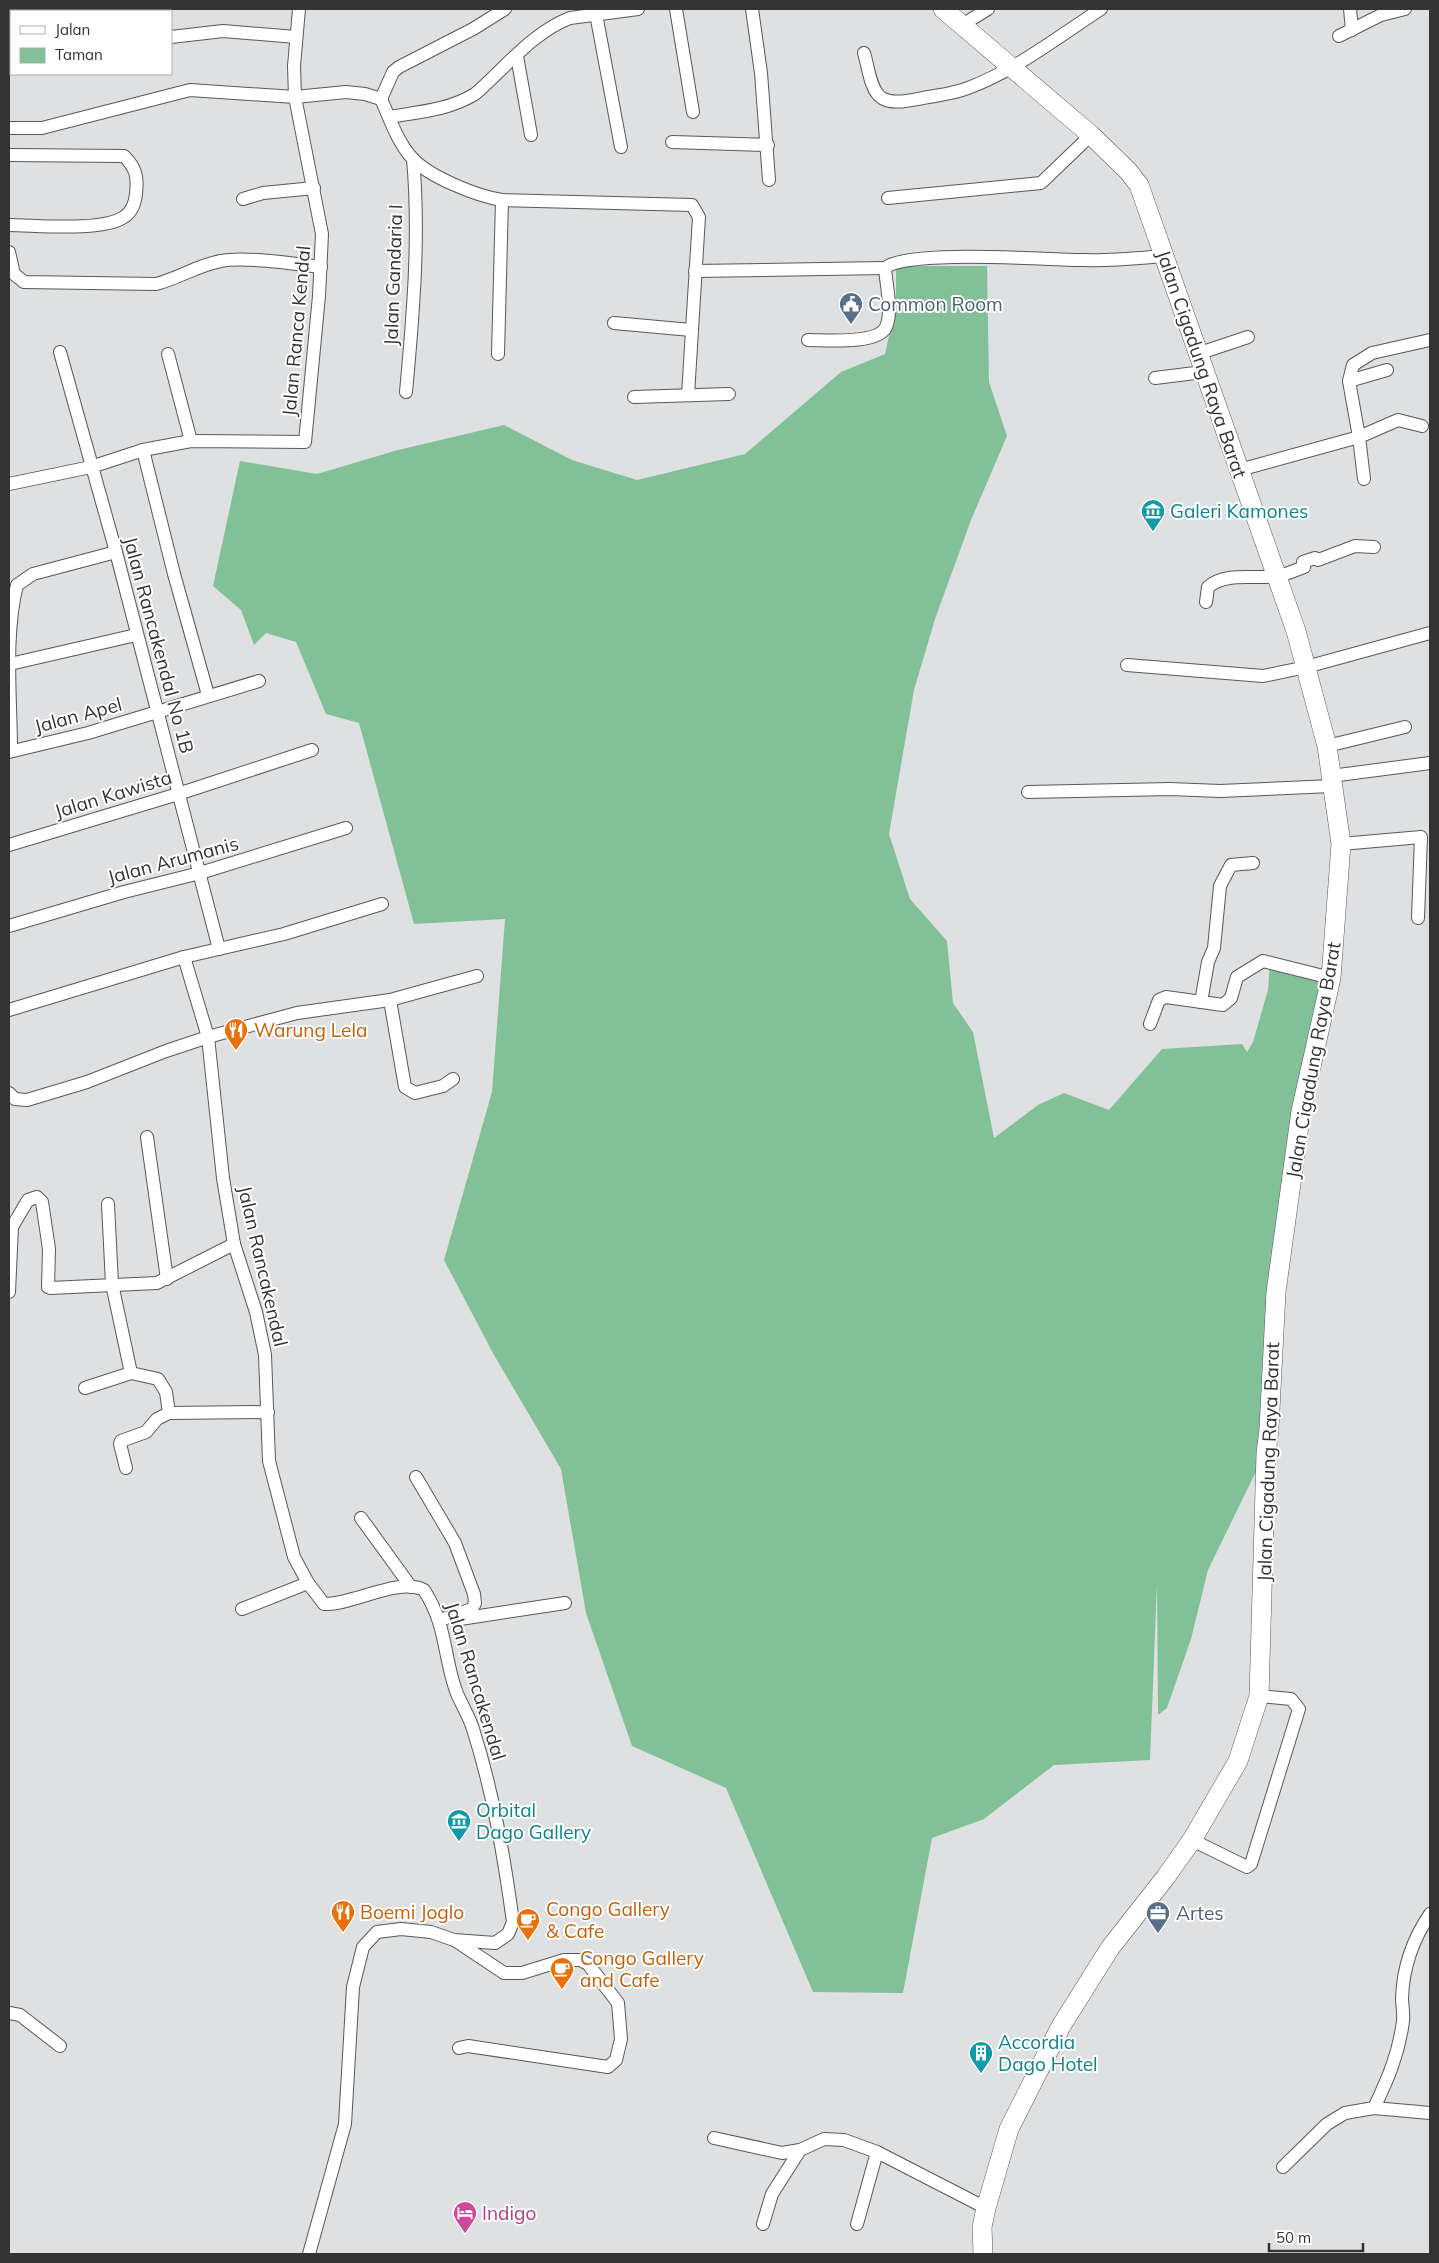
<svg xmlns="http://www.w3.org/2000/svg" width="1439" height="2263" font-family="Mulish,sans-serif">
	<style>
		.green { fill: #82c197 }
		.lines { fill: none; stroke-linecap: round; stroke-linejoin: round }
		.street-casing { stroke: #575858; stroke-width: 14 }
		.secondary-casing { stroke: #575858; stroke-width: 20 }
		.street { stroke: #fff; stroke-width: 12 }
		.secondary { stroke: #fff; stroke-width: 19 }
		.labels { text-anchor: middle; dominant-baseline: central; stroke-width: 4; stroke-linejoin: round; paint-order: stroke }
		.street-label { font-size: 19px; fill: #333334; stroke: #fff }
		.service-label { font-size: 19px; fill: #4e5e75; stroke: #fff; text-anchor: start }
		.culture-label { font-size: 19px; fill: #0d838f; stroke: #fff; text-anchor: start }
		.food-label { font-size: 19px; fill: #c56008; stroke: #fff; text-anchor: start }
		.hotel-label { font-size: 19px; fill: #b23c85; stroke: #fff; text-anchor: start }
	</style>
	<rect width="100%" height="100%" fill="#dfe0e1"/>
	<polygon class="green" points="896,266 987,266 989,382 1007,436 971,520 935,619 914,690 889,834 910,899 947,941 953,1003 973,1032 994,1138 1038,1105 1064,1093 1109,1110 1162,1049 1242,1044 1247,1052 1253,1042 1268,990 1270,962 1331,978 1302,1114 1264,1455 1208,1570 1191,1639 1167,1708 1158,1715 1157,1583 1150,1760 1054,1765 984,1819 932,1838 903,1993 813,1992 726,1788 632,1746 586,1613 561,1469 494,1355 444,1260 492,1092 505,919 414,924 359,723 326,714 296,642 266,633 254,645 241,610 213,586 240,461 317,474 398,450 504,425 572,460 637,480 745,454 841,372 885,354 896,303"/>
	<g class="lines">
		<g class="street-casing">
			<g id="street">
				<polyline points="676,9 693,112"/>
				<polyline points="752,9 761,73 769,180"/>
				<polyline points="1350,9 1352,30"/>
				<polyline points="596,14 621,147"/>
				<polyline points="962,25 988,9"/>
				<polyline points="1339,36 1381,15 1405,9"/>
				<polyline points="171,37 223,31 296,37"/>
				<path d="M864 53C868 65 870 91 882 98 893 105 911 100 923 98 938 95 953 94 968 88 1016 70 1058 37 1101 9"/>
				<polyline points="517,56 531,135"/>
				<polyline points="381,99 393,72 399,67 473,29 505,9"/>
				<path d="M389 117C419 112 449 110 475 94 504 69 533 32 570 18L638 9"/>
				<path d="M9 128H42L190 90 295 97 346 92 365 94 381 99C390 119 397 141 412 158 429 177 477 196 502 200L692 205 699 217 688 395"/>
				<polyline points="672,142 768,145"/>
				<path d="M9 155 124 156C136 168 138 177 136 194 135 203 132 212 124 217 102 232 36 225 9 225"/>
				<polyline points="888,198 1041,183 1091,135"/>
				<polyline points="243,199 263,193 314,188"/>
				<path d="M9 252 14 274 24 282 156 284C179 278 198 265 221 261 244 256 297 264 321 267"/>
				<path d="M885 268C907 249 1049 260 1084 260 1111 261 1138 258 1164 256"/>
				<polyline points="695,271 885,268"/>
				<polyline points="614,323 691,330"/>
				<path d="M808 340C825 340 878 345 886 327 893 311 886 285 885 268"/>
				<polyline points="60,352 116,552 219,949"/>
				<polyline points="168,354 191,441"/>
				<polyline points="498,354 502,200"/>
				<polyline points="1197,354 1248,337"/>
				<polyline points="1155,378 1203,372"/>
				<polyline points="1349,381 1387,370"/>
				<path d="M406 392C413 316 420 236 413 159"/>
				<polyline points="634,397 729,394"/>
				<polyline points="1422,426 1398,420 1359,437 1349,381 1353,365 1372,353 1430,340"/>
				<polyline points="143,450 174,574 208,695"/>
				<polyline points="1239,470 1359,437 1364,479"/>
				<polyline points="9,484 91,467 143,450 191,441 305,442 319,296 322,234 295,97 294,66 299,9"/>
				<path d="M1206 602 1208 587C1227 571 1255 580 1278 576 1287 574 1296 570 1304 567L1303 562 1315 558 1318 560 1355 546 1374 547"/>
				<polyline points="10,664 136,635"/>
				<polyline points="1127,665 1263,676 1306,667 1430,633"/>
				<polyline points="1327,746 1405,727"/>
				<path d="M11 751C11 699 4 636 17 585L33 574 116 552"/>
				<polyline points="9,752 88,733 259,681"/>
				<polyline points="1331,776 1430,763"/>
				<polyline points="1028,792 1170,789 1220,791 1332,786"/>
				<polyline points="1341,844 1421,837 1418,918"/>
				<polyline points="9,845 178,794 312,750"/>
				<polyline points="9,926 124,892 200,873 346,828"/>
				<path d="M184 957 208 1037 223 1178 234 1244 256 1312 265 1355 269 1461 294 1557 308 1583 324 1604C353 1605 398 1577 424 1590 447 1626 443 1654 456 1691 461 1704 469 1716 473 1729 493 1792 504 1856 513 1922L508 1934 495 1943 454 1940 431 1932 401 1929 377 1932 363 1947 353 1987 345 2124 309 2254"/>
				<polyline points="390,1000 405,1087 415,1093 443,1086 453,1079"/>
				<polyline points="1201,1002 1208,962 1214,948 1220,886 1231,865 1253,863"/>
				<polyline points="9,1010 184,957 284,934 382,904"/>
				<polyline points="1150,1024 1159,1000 1166,997 1223,1005 1231,998 1237,977 1263,961 1331,978"/>
				<polyline points="9,1093 15,1099 27,1100 87,1082 166,1051 208,1037 297,1013 390,1000 477,976"/>
				<polyline points="147,1137 167,1279"/>
				<polyline points="108,1204 112,1284 131,1373 158,1379 166,1392 169,1413 268,1412"/>
				<polyline points="9,1292 12,1227 28,1200 37,1197 42,1202 49,1249 48,1287 50,1288 157,1283 234,1244"/>
				<polyline points="85,1388 131,1373"/>
				<polyline points="126,1468 120,1444 121,1441 146,1432 157,1419 169,1413"/>
				<polyline points="416,1477 455,1543 474,1594 475,1603 472,1609 440,1620"/>
				<polyline points="361,1518 411,1587"/>
				<polyline points="242,1609 308,1583"/>
				<polyline points="460,1619 565,1603"/>
				<polyline points="1192,1840 1247,1867 1251,1864 1299,1709 1291,1699 1259,1696"/>
				<path d="M1430 1914C1413 1939 1403 1968 1402 1998 1402 2005 1404 2013 1403 2021 1399 2053 1388 2079 1374 2108L1430 2113"/>
				<polyline points="456,1941 504,1973 522,1973 564,1960 580,1960 588,1964 618,2003 621,2039 616,2060 608,2067 468,2046 459,2048"/>
				<polyline points="9,2013 20,2015 60,2046"/>
				<polyline points="714,2138 782,2153 800,2150 824,2139 844,2140 877,2152 986,2208"/>
				<polyline points="1283,2167 1327,2124 1345,2113 1374,2108"/>
				<polyline points="763,2224 772,2194 800,2150"/>
				<polyline points="857,2224 877,2152"/>
			</g>
		</g>
		<g class="secondary-casing">
			<polyline id="secondary" points="943,9 1091,135 1128,171 1139,185 1296,631 1327,746 1341,844 1331,978 1301,1111 1276,1292 1269,1429 1266,1454 1259,1696 1238,1761 1192,1840 1165,1878 1110,1948 1061,2026 1009,2129 986,2208 982,2227 983,2254"/>
		</g>
		<use href="#street" class="street"/>
		<use href="#secondary" class="secondary"/>
	</g>
	<defs>
		<g id="civic-pin" transform="scale(1.25)"><path d="M0 17L-7.5 6A9.5 9.5 0 1 1 7.5 6Z" fill="#5c6f8a" stroke="#fff"/><path d="M-.6-6.5H3V-4.5H.6V-3L4-1V1h2V6H-6V1h2V-1L-.6-3ZM-1.2 2.5V6h2.4V2.5Z" fill="#fff"/></g>
		<g id="museum-pin" transform="scale(1.25)"><path d="M0 17L-7.5 6A9.5 9.5 0 1 1 7.5 6Z" fill="#0f9aa8" stroke="#fff"/><path d="M0-6L6-3V-2H-6V-3ZM-5-1h2V3h-2ZM-1-1h2V3h-2ZM3-1h2V3H3ZM-6 4H6V6H-6Z" fill="#fff"/></g>
		<g id="restaurant-pin" transform="scale(1.25)"><path d="M0 17L-7.5 6A9.5 9.5 0 1 1 7.5 6Z" fill="#e8710a" stroke="#fff"/><path d="M-5-6h1v4h1v-4h1v4h1v-4h1v5L-1.5 .5V6h-2V.5L-5-1ZM5-6V6H3V1.5H1.5Q1.5-4 5-6Z" fill="#fff"/></g>
		<g id="office-pin" transform="scale(1.25)"><path d="M0 17L-7.5 6A9.5 9.5 0 1 1 7.5 6Z" fill="#5c6f8a" stroke="#fff"/><path d="M-6-3h4V-5.5h4V-3h4V5H-6ZM-1-4.5V-3h2v-1.5ZM-6 0V1H6V0Z" fill="#fff"/></g>
		<g id="cafe-pin" transform="scale(1.25)"><path d="M0 17L-7.5 6A9.5 9.5 0 1 1 7.5 6Z" fill="#e8710a" stroke="#fff"/><path d="M-5.5-4.5H6V0H3Q3 3.5 0 3.5H-2.5Q-5.5 3.5-5.5 0ZM3-3.2v2h1.7v-2ZM-6 4.5H4V6H-6Z" fill="#fff"/></g>
		<g id="building-pin" transform="scale(1.25)"><path d="M0 17L-7.5 6A9.5 9.5 0 1 1 7.5 6Z" fill="#0f9aa8" stroke="#fff"/><path d="M-4-6H4V6H1V3H-1V6H-4ZM-2.5-4.3h1.7v1.8h-1.7ZM.8-4.3h1.7v1.8H.8ZM-2.5-1h1.7V.8h-1.7ZM.8-1h1.7V.8H.8Z" fill="#fff"/></g>
		<g id="hotel-pin" transform="scale(1.25)"><path d="M0 17L-7.5 6A9.5 9.5 0 1 1 7.5 6Z" fill="#d1479c" stroke="#fff"/><path d="M-6-4.5h1.5V1H6V5H4.5V3h-9V5H-6ZM-4 0a1.8 1.8 0 1 1 3.6 0ZM.5 0V-2.5h3Q6-2.5 6 0Z" fill="#fff"/></g>
	</defs>
	<g fill-rule="evenodd">
		<use href="#civic-pin" x="851" y="304"/>
		<use href="#museum-pin" x="1153" y="511"/>
		<use href="#restaurant-pin" x="236" y="1030"/>
		<use href="#museum-pin" x="459" y="1821"/>
		<use href="#restaurant-pin" x="343" y="1912"/>
		<use href="#office-pin" x="1158" y="1913"/>
		<use href="#cafe-pin" x="528" y="1920"/>
		<use href="#cafe-pin" x="562" y="1969"/>
		<use href="#building-pin" x="981" y="2053"/>
		<use href="#hotel-pin" x="465" y="2213"/>
	</g>
	<g class="labels">
		<g class="street-label">
			<text transform="translate(393 275) rotate(-88)">Jalan Gandaria I</text>
			<text transform="translate(296 331) rotate(-85)">Jalan Ranca Kendal</text>
			<text transform="translate(1202 364) rotate(71)">Jalan Cigadung Raya Barat</text>
			<text transform="translate(159 645) rotate(75)">Jalan Rancakendal No 1B</text>
			<text transform="translate(78 715) rotate(-15)">Jalan Apel</text>
			<text transform="translate(113 794) rotate(-17)">Jalan Kawista</text>
			<text transform="translate(173 860) rotate(-15)">Jalan Arumanis</text>
			<text transform="translate(1313 1060) rotate(-80)">Jalan Cigadung Raya Barat</text>
			<text transform="translate(263 1266) rotate(77)">Jalan Rancakendal</text>
			<text transform="translate(1268 1462) rotate(-88)">Jalan Cigadung Raya Barat</text>
			<text transform="translate(476 1681) rotate(73)">Jalan Rancakendal</text>
		</g>
		<g class="service-label">
			<text x="868" y="304">Common Room</text>
			<text x="1176" y="1913">Artes</text>
		</g>
		<g class="culture-label">
			<text x="1170" y="511">Galeri Kamones</text>
			<text x="476" y="1810">Orbital<tspan x="476" dy="22">Dago Gallery</tspan></text>
			<text x="998" y="2042">Accordia<tspan x="998" dy="22">Dago Hotel</tspan></text>
		</g>
		<g class="food-label">
			<text x="254" y="1030">Warung Lela</text>
			<text x="546" y="1909">Congo Gallery<tspan x="546" dy="22">&amp; Cafe</tspan></text>
			<text x="360" y="1912">Boemi Joglo</text>
			<text x="580" y="1958">Congo Gallery<tspan x="580" dy="22">and Cafe</tspan></text>
		</g>
		<g class="hotel-label">
			<text x="482" y="2213">Indigo</text>
		</g>
	</g>
	<rect width="1439" height="2263" fill="none" stroke="#333334" stroke-width="20"/>
	<rect x="10" y="10" width="162" height="65" fill="#ffffff" stroke="#adadae"/>
	<rect x="20" y="26" width="25" height="8" fill="#ffffff" stroke="#adadae"/>
	<text x="55" y="35" font-size="15" fill="#333334">Jalan</text>
	<rect x="20" y="48" width="25" height="15" fill="#82c197" stroke="#adadae"/>
	<text x="55" y="60" font-size="15" fill="#333334">Taman</text>
	<path d="M1269 2243v8h94v-8" fill="none" stroke="#333334" stroke-width="2.5"/>
	<text x="1276" y="2243" font-size="15" fill="#333334" stroke="#ffffff" stroke-width="4" paint-order="stroke">50 m</text>
</svg>
